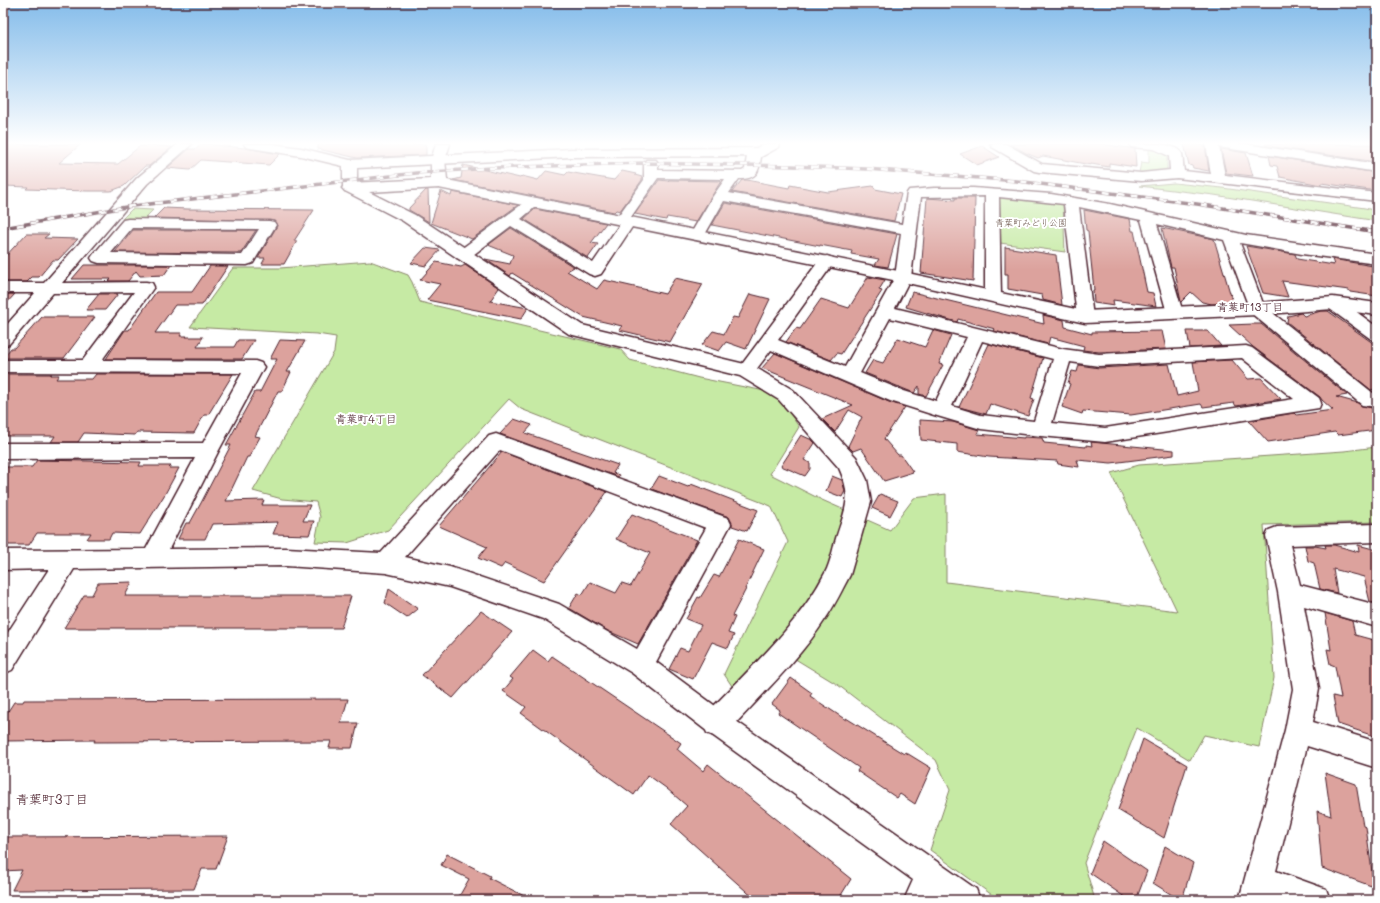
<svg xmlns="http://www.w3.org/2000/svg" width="1380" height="903" font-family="Mali,'Klee One',sans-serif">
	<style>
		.green { fill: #c6eaa4; stroke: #888468 }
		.building { fill: #dca29d; stroke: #4a1f2b }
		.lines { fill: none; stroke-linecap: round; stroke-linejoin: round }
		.minor-casing { stroke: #4a1f2b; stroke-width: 3 }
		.tertiary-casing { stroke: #4a1f2b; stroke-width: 3 }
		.minor { fill: #fff; fill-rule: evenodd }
		.tertiary { fill: #fff; fill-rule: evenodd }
		.rail-casing { stroke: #4a1f2b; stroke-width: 3.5 }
		.rail { stroke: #fff; stroke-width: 2.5; stroke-dasharray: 7; stroke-linecap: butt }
		.labels { text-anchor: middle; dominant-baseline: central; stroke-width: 4; stroke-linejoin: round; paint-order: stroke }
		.far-park-label { font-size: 9px; fill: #695249; stroke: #fff }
		.neighbourhood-label { font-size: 11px; fill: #4a1f2b; stroke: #fff }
		.near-neighbourhood-label { font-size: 13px; fill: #4a1f2b; stroke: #fff }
	</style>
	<rect width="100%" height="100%" fill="#fff"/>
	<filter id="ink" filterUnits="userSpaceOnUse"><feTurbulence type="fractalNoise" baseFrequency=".025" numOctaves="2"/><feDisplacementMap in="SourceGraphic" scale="8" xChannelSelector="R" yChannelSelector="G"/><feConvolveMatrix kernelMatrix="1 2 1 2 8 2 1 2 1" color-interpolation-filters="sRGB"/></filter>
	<g filter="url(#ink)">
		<g class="green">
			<polygon points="1149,148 1158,150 1167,155 1167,170 1139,173 1141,162 1149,163"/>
			<polygon points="1174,183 1222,188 1365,208 1377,211 1377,221 1214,195 1139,186"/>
			<polygon points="998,196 1063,202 1065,252 1000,243"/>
			<polygon points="132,209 153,210 144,219 122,219"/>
			<polygon points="370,261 408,275 412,282 420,302 620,349 630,360 699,378 765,391 783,403 799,427 770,474 822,500 890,530 914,498 946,494 946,582 1177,611 1111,473 1139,465 1344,451 1377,447 1377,522 1264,525 1274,678 1259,747 1204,735 1190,760 1137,728 1084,863 1095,900 999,900 930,850 950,790 936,760 838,685 774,646 734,689 724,674 788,542 771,506 521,409 509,399 388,530 347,543 315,542 320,517 316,502 282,499 253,491 334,352 336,337 317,334 190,327 233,268 280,268"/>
		</g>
		<g class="building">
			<polygon points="3,144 81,144 59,163 118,164 140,146 145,146 147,145 172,147 149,166 145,166 124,186 111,191 87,191 26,189 28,187 5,186 3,173"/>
			<polygon points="205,144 245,148 280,154 269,165 201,160 190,170 167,168 189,149 195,149 201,145"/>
			<polygon points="318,144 426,144 426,155 357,158 318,149"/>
			<polygon points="1010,144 1101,144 1130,148 1135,149 1136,167 1109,163 1109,167 1091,164 1091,165 1043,156 1038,158 1026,153"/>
			<polygon points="1184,144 1198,144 1198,145 1205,146 1209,171 1193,168 1192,166 1189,165"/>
			<polygon points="1265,144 1371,144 1377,157 1377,162 1266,146"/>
			<polygon points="982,146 999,157 977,165 960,154"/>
			<polygon points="1221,149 1246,153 1253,176 1226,173"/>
			<polygon points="1269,156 1377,173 1377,191 1321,183 1321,185 1280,177 1277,166 1271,165"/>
			<polygon points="463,165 520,178 522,176 538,180 546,171 565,175 568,172 614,180 622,171 636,174 635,175 642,177 642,180 620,211 616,210 614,212 453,180 461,178"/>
			<polygon points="659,180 668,181 669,180 721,181 696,222 667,217 666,220 635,214"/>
			<polygon points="742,180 747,180 789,188 790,185 828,192 873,186 875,189 901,194 894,221 732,192"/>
			<polygon points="426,190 428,190 429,222 409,210 409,208"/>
			<polygon points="441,191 451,196 452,192 518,205 472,239 431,223"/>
			<polygon points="927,198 955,200 955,198 975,198 973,281 921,273"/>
			<polygon points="725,203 897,234 888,267 875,265 879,259 851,254 852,251 820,245 820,246 712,225"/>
			<polygon points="164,208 188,209 314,210 294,241 297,241 284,264 262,264 265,258 258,258 277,226 274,221 154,218"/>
			<polygon points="535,209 606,223 591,243 598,244 588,258 524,219"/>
			<polygon points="1084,210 1130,219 1132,231 1134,231 1147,292 1153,293 1156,306 1113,300 1114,306 1094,303 1093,290 1094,290 1088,231 1086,230"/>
			<polygon points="511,228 574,267 567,271 597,289 604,280 665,294 675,278 703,284 670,342 619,330 622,326 583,317 512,273 510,276 485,259 510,264 513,255 488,245"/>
			<polygon points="1162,228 1214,239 1233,303 1212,304 1202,302 1191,292 1181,302 1174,267 1171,267"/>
			<polygon points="133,230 256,230 241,253 115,252"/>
			<polygon points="26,234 49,234 44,238 78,239 58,260 53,260 39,277 32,277 27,282 3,282 3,259"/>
			<polygon points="1246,246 1295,254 1297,259 1334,265 1332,259 1373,266 1377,274 1377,296 1350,292 1349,290 1282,281 1288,297 1263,293"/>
			<polygon points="1005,247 1056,255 1062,305 1043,300 1042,295 1008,289 1008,274 1005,274"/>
			<polygon points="425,248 440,250 426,266 411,263"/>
			<polygon points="436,262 461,267 465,265 499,288 490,301 528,308 521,319 427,300 440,284 420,280"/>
			<polygon points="84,265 171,265 164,275 140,276 136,271 128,281 109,281 111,279 72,279"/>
			<polygon points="210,266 228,266 202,305 175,305 155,333 182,333 180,336 187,336 186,337 203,337 197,347 234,347 238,340 254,340 242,359 106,359 125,330 129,330 156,292 192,292"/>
			<polygon points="868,277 885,280 879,290 882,291 841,354 837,353 831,360 786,342 796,328 800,329 821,299 849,308"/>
			<polygon points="912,292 1044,324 1043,315 1064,320 1065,327 1092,334 1092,332 1162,331 1166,349 1099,352 1083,350 1084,346 1050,337 1048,344 994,331 995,329 958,319 957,322 906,307"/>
			<polygon points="3,294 15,294 3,307"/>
			<polygon points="99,294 118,294 105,310 86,310"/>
			<polygon points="750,294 770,299 746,349 726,342 719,351 702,345 713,331 724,334 733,317 738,318"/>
			<polygon points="1321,311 1328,311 1377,346 1377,388 1371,390 1287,322 1288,316 1301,313 1304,316"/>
			<polygon points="42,317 95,317 64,358 3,358 11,348 14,348"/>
			<polygon points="1254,324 1261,324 1347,395 1336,397 1358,403 1362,406 1377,409 1377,430 1338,435 1335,432 1268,442 1249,421 1294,413 1296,415 1333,410 1322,400 1320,397 1253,347 1229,325"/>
			<polygon points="933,330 951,335 939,364 943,365 926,396 919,394 919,386 914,393 865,373 873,360 883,363 898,338 925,347"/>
			<polygon points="1187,331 1208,331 1221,346 1190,348"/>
			<polygon points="280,340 305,341 287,372 291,372 282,391 278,391 255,436 260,437 249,457 247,457 226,501 264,500 262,505 310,505 303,521 314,521 309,535 273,534 278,522 212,524 205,539 178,539 186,523 190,523 201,503 231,445 226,445 255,392 260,392 277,359 270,359"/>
			<polygon points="989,344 1043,358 1031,398 1034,399 1028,416 990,404 986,414 959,407"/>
			<polygon points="775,353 889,402 905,407 884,439 898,455 901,455 913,472 884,481 861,448 853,451 848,446 862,417 849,410 835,432 822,419 853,405 762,368"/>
			<polygon points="1232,360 1248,379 1261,378 1281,399 1236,406 1234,403 1203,407 1201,404 1131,415 1083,411 1082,414 1062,407 1070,384 1068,383 1072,371 1077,372 1079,365 1099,368 1169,364 1177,396 1198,391 1193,362"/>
			<polygon points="3,374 52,374 50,375 59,375 56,379 92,379 96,374 233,374 208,415 204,415 194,433 137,432 135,435 84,433 78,442 51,442 55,436 3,436"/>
			<polygon points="514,419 532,425 525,433 618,465 613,473 619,475 618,477 500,434"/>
			<polygon points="920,420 953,422 979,430 977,434 1024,438 1024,437 1042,438 1044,443 1086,447 1086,445 1092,446 1091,442 1174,450 1174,455 1111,463 1077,460 1079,467 1058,464 1057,461 989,457 957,452 957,444 921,440"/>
			<polygon points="801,435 812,440 815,443 804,460 810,463 810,469 805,476 781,466"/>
			<polygon points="502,452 607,492 544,581 505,563 501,568 478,558 487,547 439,526"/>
			<polygon points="37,460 141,462 139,466 171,466 169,468 179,468 165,494 140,534 112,533 109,539 87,539 91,533 37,533 29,545 3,545 3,467 32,467"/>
			<polygon points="659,476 688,487 691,484 758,510 747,531 732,526 732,523 729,517 651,489"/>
			<polygon points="832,476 842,480 845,491 842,497 826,491"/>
			<polygon points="880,494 898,501 890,516 872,508"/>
			<polygon points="632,514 697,540 638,644 608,631 569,608 578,593 582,595 590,582 616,593 622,583 631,586 650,553 616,539"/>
			<polygon points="739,539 764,549 745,589 746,589 732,616 735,617 728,633 734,635 728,648 712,642 693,679 669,669 680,648 688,651 701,625 686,619 698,597 700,598 714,575 719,577"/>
			<polygon points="1325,545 1334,545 1359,552 1358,545 1377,550 1377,603 1370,602 1364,577 1333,569 1337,593 1320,589 1314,563 1308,561 1305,546 1315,546 1326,548"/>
			<polygon points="132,582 125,596 351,596 341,628 64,628 84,595 92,595 98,583"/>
			<polygon points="389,589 418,609 407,618 385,603"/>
			<polygon points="481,611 512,632 453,698 422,675"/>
			<polygon points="1325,613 1352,621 1355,635 1377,641 1377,737 1338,724 1333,696 1341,698 1335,666 1330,664 1327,649 1331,650"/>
			<polygon points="533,650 548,661 552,656 681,743 677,749 703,771 708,764 851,879 838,900 756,900 671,824 687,806 666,788 648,775 634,795 521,713 526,707 503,691 513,679 510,677"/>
			<polygon points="791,678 812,693 810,696 846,720 846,718 904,754 905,752 931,768 915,804 900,794 897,798 857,771 859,768 778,713 780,710 772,704"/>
			<polygon points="348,699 341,723 358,723 352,748 329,748 331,741 94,742 95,740 3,741 3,719 14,702 23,702 24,700"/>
			<polygon points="1143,739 1187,765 1164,838 1118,810"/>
			<polygon points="1325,773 1356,784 1363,826 1366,827 1374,887 1322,868 1317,811 1331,816"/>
			<polygon points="228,836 216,869 202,869 194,889 12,890 22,870 3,871 3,837"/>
			<polygon points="1103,841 1147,871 1136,900 1129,900 1090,873"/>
			<polygon points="1165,846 1193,863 1182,900 1180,900 1153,883"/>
			<polygon points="447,854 490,876 489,878 532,900 457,900 469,879 441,865"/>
		</g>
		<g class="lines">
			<g class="minor-casing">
				<g id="minor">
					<path d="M178 144H192L147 184 62 283 146 282 152 283 154 287 102 360 255 361 261 363 264 367 219 450 169 549 286 548 381 553 489 436 496 434 728 518 731 524 656 662 726 714 976 889 980 900H940L936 897 935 900H904L913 880 708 732 632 673 543 619 450 587 386 573 286 566 74 569 12 670 3 674V640L49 569 3 570V550L146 549 195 458 3 459V443H203L242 373 3 372V360H83L134 292 53 293 9 344 3 346V329L35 293H3V283H44L137 178ZM500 450 706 528 637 649 559 604 450 567 405 557Z"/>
					<path d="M244 144H273L301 148 350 160 571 149 756 148 765 144H780L779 147 761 157C759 172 757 179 739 179L729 193 902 224 907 193 909 190 934 188H973L1051 194 1110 204 1246 235 1377 254V264L1302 254 1240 243 1264 306 1373 393H1377V407L1362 405 1251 313 1224 240 1157 224 1183 313 1181 317 1175 318 1169 317 1167 313 1141 220 1079 207 1093 317 1091 321 1085 322 1079 321 1077 317 1064 204 999 197 1001 296 999 300 993 301 987 300 985 296V196L921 197 911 277 895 308 1063 349 1099 354 1246 346 1252 348 1319 398 1321 403 1319 408 1105 442 1041 436 981 429 934 415 890 401 771 350 752 375 746 377 740 375 737 371 740 367 821 258 827 256 833 258 835 261 778 340 845 367 895 277 901 233 724 201 703 238 698 240 693 238 690 235 713 196 725 179 658 178 631 217 636 221 601 274 595 276 589 274 511 226 469 258 463 260 457 258 455 255 457 252 529 199 534 198 539 199 541 202 521 219 593 263 620 224 615 220 644 180V163L646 160H656L658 163V170L742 171 745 169 747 156 571 157 357 168V188L355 191 350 192 345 191 343 188V166L301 156 251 148 246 147ZM890 318 967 337 936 401 904 391 860 373ZM982 341 1053 359 1034 421 981 415 952 406ZM1242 358 1294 399 1105 428 1052 423 1070 362 1099 366Z"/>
					<path d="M990 144H1006L1042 164 1141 173 1170 170 1169 156 1154 149 1131 147 1130 144C1141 144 1177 141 1182 154 1183 159 1183 166 1184 171L1211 174 1206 144H1246L1377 164V172L1219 147 1225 175 1377 193V201L1177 178 1141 181 1039 172 1034 171 992 147Z"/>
					<path d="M128 219 269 221 274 222 276 225 253 263 247 265 99 263 93 261 91 258 93 255 123 220ZM132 228 259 229 242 255 111 253Z"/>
					<polygon points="1333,298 1339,299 1377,327 1377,341 1371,339 1327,307 1325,303 1327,299"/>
					<polygon points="1377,524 1377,542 1290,545 1300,585 1377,605 1377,627 1304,606 1319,689 1313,722 1377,742 1377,768 1307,746 1276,871 1326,889 1330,900 1275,900 1270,898 1269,900 1239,900 1285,730 1293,689 1278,592 1266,536 1269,530 1277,527"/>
				</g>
			</g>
			<g class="tertiary-casing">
				<path id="tertiary" d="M436 144H450L445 160 447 180 903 272 1085 311 1257 303 1333 297 1377 303V315L1333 309 1257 315 1085 323 903 282 439 188 369 192 415 215 582 325 753 366 793 390 856 457 867 480 871 502 850 575C842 590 834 607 824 621 798 661 759 697 727 733L717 737 707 733 703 723 707 713C748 670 797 627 825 573 831 562 833 547 837 535 846 508 852 496 839 468L779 400 740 376 569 334 403 221 345 191 342 188 345 185 350 183 431 179V160Z"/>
			</g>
			<use href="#minor" class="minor"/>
			<use href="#tertiary" class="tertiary"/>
			<g class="rail-casing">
				<polyline id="rail" points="3,228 132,206 416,173 491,168 642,163 792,166 867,169 1017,181 1197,204 1377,232"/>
			</g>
			<use href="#rail" class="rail"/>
		</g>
	</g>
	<linearGradient id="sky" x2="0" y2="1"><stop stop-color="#84bcea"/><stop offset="0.53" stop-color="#fff"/><stop offset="1" stop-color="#fff" stop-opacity="0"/></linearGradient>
	<rect width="1380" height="270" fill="url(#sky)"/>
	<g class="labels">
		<g class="far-park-label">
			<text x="1031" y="222">青葉町みどり公園</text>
		</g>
		<g class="neighbourhood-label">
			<text x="1250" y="306">青葉町13丁目</text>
			<text x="366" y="418">青葉町4丁目</text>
		</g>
		<g class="near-neighbourhood-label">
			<text x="52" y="798">青葉町3丁目</text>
		</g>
	</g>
	<rect width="1380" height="903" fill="none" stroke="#fff" stroke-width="16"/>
	<rect x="8" y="8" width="1364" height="887" fill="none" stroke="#4a1f2b" stroke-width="1.5" filter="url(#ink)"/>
</svg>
